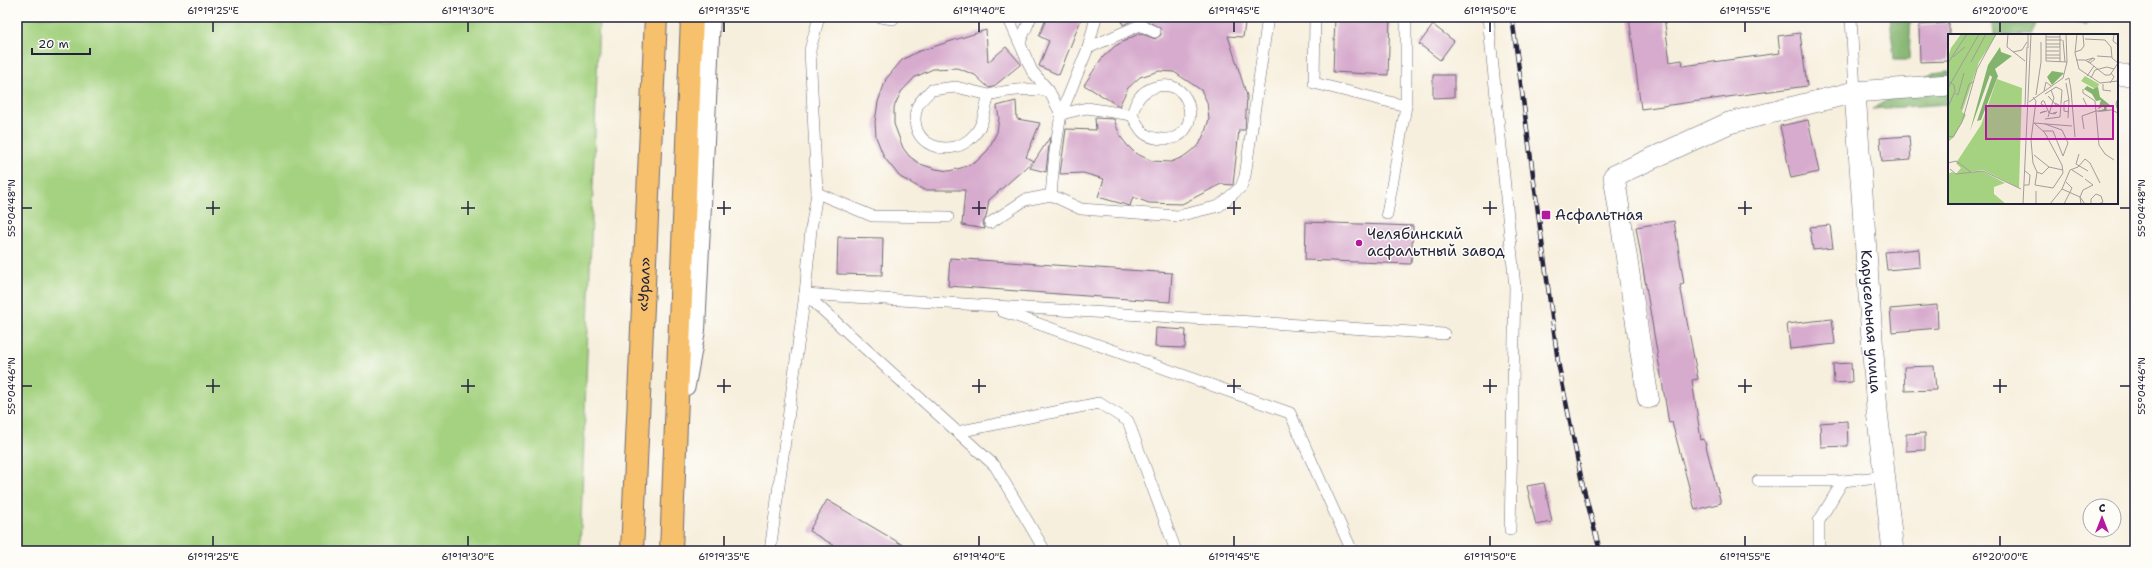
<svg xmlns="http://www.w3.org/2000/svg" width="2152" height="568" font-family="'Shantell Sans',sans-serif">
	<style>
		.green { fill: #a4d280; stroke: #637a5e }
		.forest { fill: #83b46e; stroke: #526b54 }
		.building { fill: #d7abcd }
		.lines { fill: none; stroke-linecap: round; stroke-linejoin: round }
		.service-casing { stroke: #6d6a74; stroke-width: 12 }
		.minor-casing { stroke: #6d6a74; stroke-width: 22 }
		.tertiary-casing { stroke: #6d6a74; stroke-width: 24 }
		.primary-casing { stroke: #6d6a74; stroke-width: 24 }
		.service { stroke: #fff; stroke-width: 11 }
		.minor { stroke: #fff; stroke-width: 21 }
		.tertiary { stroke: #fff; stroke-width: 22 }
		.primary { stroke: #f7c06c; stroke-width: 22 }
		.rail-casing { stroke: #22223b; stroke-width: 4.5 }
		.rail { stroke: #fdfcf7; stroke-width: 3; stroke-dasharray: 9; stroke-linecap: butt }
		.ticks { fill: none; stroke: #22223b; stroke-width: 1.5 }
		.poi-dot { fill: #b5179e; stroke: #fdfcf7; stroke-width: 1.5 }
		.labels { text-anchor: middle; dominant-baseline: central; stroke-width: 3; stroke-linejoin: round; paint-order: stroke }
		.poi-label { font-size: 15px; fill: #22223b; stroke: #fdfcf7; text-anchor: start }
		.street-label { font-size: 15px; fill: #22223b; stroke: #fdfcf7 }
		.inset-road { fill: none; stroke: #a29d9c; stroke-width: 1 }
		.view { fill: #b5179e; fill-opacity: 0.15; stroke: #b5179e; stroke-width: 2 }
		.inset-edge { fill: none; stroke: #22223b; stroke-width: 2 }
		.neatline { fill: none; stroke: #22223b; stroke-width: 1.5 }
		.ticks-label { font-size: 10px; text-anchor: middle; fill: #22223b }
	</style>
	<rect width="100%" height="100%" fill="#fdfcf7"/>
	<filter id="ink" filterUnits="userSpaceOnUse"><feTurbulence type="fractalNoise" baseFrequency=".025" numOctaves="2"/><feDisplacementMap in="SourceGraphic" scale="8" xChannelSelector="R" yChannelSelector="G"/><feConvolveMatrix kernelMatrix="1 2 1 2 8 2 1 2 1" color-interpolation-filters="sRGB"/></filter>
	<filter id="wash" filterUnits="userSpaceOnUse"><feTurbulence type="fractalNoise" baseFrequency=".012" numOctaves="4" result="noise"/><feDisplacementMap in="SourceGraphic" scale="16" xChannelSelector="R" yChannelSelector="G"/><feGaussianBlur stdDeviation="0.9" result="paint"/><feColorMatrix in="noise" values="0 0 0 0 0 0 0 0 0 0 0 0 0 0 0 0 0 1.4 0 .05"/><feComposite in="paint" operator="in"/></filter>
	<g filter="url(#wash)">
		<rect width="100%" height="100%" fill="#f7efdd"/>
		<polygon class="green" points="17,17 599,17 580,551 17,551"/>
		<g class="forest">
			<polygon points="1890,17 1911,17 1909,60 1894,60"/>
			<polygon points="1992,17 2038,17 2030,35 1994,35"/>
			<polygon points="2054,17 2087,17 2087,25"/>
			<polygon points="1949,71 1949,104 1872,109 1933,73"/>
		</g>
		<g id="blocks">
			<g class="building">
				<polygon points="1047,17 1082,17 1059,75 1039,66 1049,41 1039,36"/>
				<polygon points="1121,17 1246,17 1243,37 1228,36 1247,96 1245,130 1239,130 1233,185 1221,184 1182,204 1149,203 1133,197 1130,206 1098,197 1104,179 1083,173 1060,174 1066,129 1096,130 1095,118 1114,119 1120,136 1127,145 1135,153 1152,161 1171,162 1183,157 1199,145 1205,132 1209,119 1207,102 1201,90 1174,72 1159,71 1140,77 1128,88 1119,106 1084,85 1102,58 1115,46 1140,33 1155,39 1161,35 1160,28 1143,19 1137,18 1123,25"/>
				<polygon points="1335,17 1390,17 1388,75 1333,72"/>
				<polygon points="1629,17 1664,17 1670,62 1682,60 1683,66 1780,53 1778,36 1800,33 1807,86 1641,109"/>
				<polygon points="1949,23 1949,61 1920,62 1919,25"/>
				<polygon points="1433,25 1454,41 1440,60 1419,44"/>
				<polygon points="986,30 988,62 1006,47 1021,64 993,87 989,88 975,75 957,68 933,69 915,77 901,92 894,107 894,124 903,148 909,156 920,164 936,169 949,171 961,168 976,162 988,150 997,132 999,118 997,106 1016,101 1017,119 1040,123 1026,157 1033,161 989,200 986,217 983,223 985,229 962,225 965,190 924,190 900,177 884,157 876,137 875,122 878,102 886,79 902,60 917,52"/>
				<polygon points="1433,75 1454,75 1454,97 1433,98"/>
				<polygon points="1808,120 1819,172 1791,178 1780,126"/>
				<polygon points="1909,136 1911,160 1882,162 1880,138"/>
				<polygon points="1050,137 1046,172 1030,168"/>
				<polygon points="1674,221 1684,284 1680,285 1698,379 1692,380 1701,440 1704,439 1721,503 1695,510 1672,422 1669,423 1636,227"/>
				<polygon points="1306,222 1413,226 1411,264 1305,260"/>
				<polygon points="1830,225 1833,248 1813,250 1810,227"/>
				<polygon points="838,237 883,238 882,275 837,274"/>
				<polygon points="1919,249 1920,267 1887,270 1885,252"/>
				<polygon points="950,258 1172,273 1170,302 948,286"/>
				<polygon points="1937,305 1938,328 1892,332 1890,309"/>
				<polygon points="1832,319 1835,344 1790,349 1787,324"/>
				<polygon points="1156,328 1186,330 1185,348 1155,347"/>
				<polygon points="1851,363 1852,382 1834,383 1833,364"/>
				<polygon points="1934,366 1936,390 1905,391 1904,367"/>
				<polygon points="1847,421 1848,446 1821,447 1820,423"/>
				<polygon points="1925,433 1925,450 1906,451 1906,434"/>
				<polygon points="1544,483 1552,522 1536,525 1527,486"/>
				<polygon points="827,500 913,551 844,551 809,531"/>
			</g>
		</g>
	</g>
	<g filter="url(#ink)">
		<use href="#blocks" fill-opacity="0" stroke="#6d6a74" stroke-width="1"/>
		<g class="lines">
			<g class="service-casing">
				<g id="service">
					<polyline points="880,17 893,19"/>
					<path d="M1008 17 1032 71 1049 91 1061 114 1087 108 1132 115C1141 131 1143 138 1163 139 1203 142 1196 75 1155 87 1140 92 1136 100 1132 115"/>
					<polyline points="1315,17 1314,83 1406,106"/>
					<polyline points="1488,17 1515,287 1510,530"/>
					<polyline points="1851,17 1855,92"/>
					<polyline points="1020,42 1031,17"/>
					<polyline points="1088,48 1140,25 1155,32"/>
					<path d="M989 95 956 87 931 90C927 95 919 101 917 107 905 146 951 161 974 135 984 125 985 107 989 95 1010 89 1027 88 1049 91"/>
					<polyline points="817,193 872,216 948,217"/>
					<polyline points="1051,195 1055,151 1061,114 1088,48 1096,17"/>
					<polyline points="1387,214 1406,106 1406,17"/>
					<polyline points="990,223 1025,200 1051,195 1081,209 1178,216 1219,206 1241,187 1245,176 1268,17"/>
					<polyline points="805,294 1444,334"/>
					<polyline points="805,294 995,466 1045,551"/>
					<polyline points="1002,311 1290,413 1352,551"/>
					<polyline points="957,432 1099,403 1128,421 1176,551"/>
					<polyline points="1758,481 1843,481 1886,476"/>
					<polyline points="770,551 805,294 811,229 817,193 810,50 819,17"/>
					<polyline points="1819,551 1819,521 1843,481"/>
				</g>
			</g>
			<g class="minor-casing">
				<g id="minor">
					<polyline points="2117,75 2135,75"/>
					<path id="s1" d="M1855 92 1877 411 1893 551"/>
					<polyline points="1648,398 1614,176 1729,123 1855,92 1949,85"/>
				</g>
			</g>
			<g class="tertiary-casing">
				<polyline id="tertiary" points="684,385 694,330 709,17"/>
			</g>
			<g class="primary-casing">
				<g id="primary">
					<path id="s2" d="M632 551 656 17"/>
					<polyline points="671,551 692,17"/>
				</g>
			</g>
			<use href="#service" class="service"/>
			<use href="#minor" class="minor"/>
			<use href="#tertiary" class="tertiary"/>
			<use href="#primary" class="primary"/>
			<g class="rail-casing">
				<polyline id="rail" points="1512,17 1558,362 1582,482 1600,551"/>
			</g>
			<use href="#rail" class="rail"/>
		</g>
	</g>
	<path class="ticks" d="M213 22V32M468 22V32M724 22V32M979 22V32M1234 22V32M1490 22V32M1745 22V32M2000 22V32M213 201V215M468 201V215M724 201V215M979 201V215M1234 201V215M1490 201V215M1745 201V215M22 208H32M206 208H220M461 208H475M717 208H731M972 208H986M1227 208H1241M1483 208H1497M1738 208H1752M2120 208H2130M213 379V393M468 379V393M724 379V393M979 379V393M1234 379V393M1490 379V393M1745 379V393M2000 379V393M22 386H32M206 386H220M461 386H475M717 386H731M972 386H986M1227 386H1241M1483 386H1497M1738 386H1752M1993 386H2007M2120 386H2130M213 536V546M468 536V546M724 536V546M979 536V546M1234 536V546M1490 536V546M1745 536V546M2000 536V546"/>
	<g class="poi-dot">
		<rect x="1541" y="210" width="10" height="10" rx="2"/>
		<circle cx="1359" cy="243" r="4"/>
	</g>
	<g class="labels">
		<g class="poi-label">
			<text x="1555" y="215">Асфальтная</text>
			<text x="1367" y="234">Челябинский<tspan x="1367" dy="17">асфальтный завод</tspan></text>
		</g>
		<g class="street-label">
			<text stroke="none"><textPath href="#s2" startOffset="267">«Урал»</textPath></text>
			<text stroke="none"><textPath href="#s1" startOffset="230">Карусельная улица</textPath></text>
		</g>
	</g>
	<g transform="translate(1948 34)">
		<rect width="170" height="170" fill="#f7efdd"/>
		<path d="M13 0H49L31 28 14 78 18 81 6 103 0 108V23L3 14ZM137 42 151 50 149 56 133 47ZM49 45 74 54 71 154 35 136 15 139 34 137 57 149 46 153V160L58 170H0V140L4 138 8 140 13 134 8 129 33 91Z" fill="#a4d280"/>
		<path d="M52 13 53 18 64 22 47 35 50 42 33 86 29 87 44 43 42 41 22 97 40 31ZM104 37 116 39 104 51 99 43ZM139 52 145 55 150 53 152 63 162 71 158 74 160 77 149 78 156 75V72L150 75 153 66 148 67 144 60 136 55Z" fill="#83b46e"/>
		<path class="inset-road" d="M60 0 59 13 77 27M98 0V27L119 28M129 0 127 19 131 35 152 49 170 47M166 0 165 7 170 11M98 3H112M137 5 157 6M98 6H114M115 6 117 28M157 6 163 13 164 24 170 29M98 10H112M98 13H112M80 14V0M98 17H111M65 18 74 16 79 8M127 18 133 16 136 12 135 1M98 21H112M149 22 164 23M5 23 17 13M98 24H112M128 26H137L142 29 147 25 145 24M138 26 145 24 140 28M23 28 38 0M112 28V0M0 29 19 0M142 29 157 41H162L170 29M139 42 146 32M143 44 147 36 159 33 166 35M117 46 121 44 123 56 127 103M0 47 6 51 7 57 0 73M118 49 121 66 120 84M162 49 166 43 163 39M155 50V56L163 57M0 54 31 0M135 55V59L147 67 151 111 157 120 166 126M96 57 98 48 103 52M7 59 10 61 16 39M97 60 108 53 114 56 112 83 97 85M88 61 93 28V8M85 63 88 67 83 106 85 129 89 138 87 151 105 154 115 139 114 131 97 99 86 89M135 64 139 72H148M170 64 168 70 170 77M103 65 100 62 108 71H111L107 69M121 66 116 68V77L121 78M81 68 115 44 119 28 118 0M97 72 93 70 94 67H96L101 79 107 80 109 78 105 79M77 73 79 13M13 75 21 50 25 48M97 77 92 79 99 77M100 83 106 64 103 56M86 89 124 92M136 95 134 82 148 77 164 76 170 79M95 97H105L115 122 120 109 114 96 97 90M0 102 5 103 14 88 29 35 48 0M131 120 128 130 140 137M86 121 101 133 115 136M0 129 8 127 23 138M2 135 8 140 35 137 73 155M124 136 135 143M89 138 94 140 101 133M76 151H81L82 141 77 137M114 155 122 136 130 133 137 125 142 129 152 149M75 170 83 0M88 170V157M102 170 114 155 132 163 137 170M116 170 124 154 118 148M133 170 132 163 135 156 145 151 137 145M143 170V165L148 160 153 162 155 168 151 170"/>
		<path class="view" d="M38 72H165V105H38Z"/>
		<rect width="170" height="170" class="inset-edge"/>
	</g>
	<rect width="2152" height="568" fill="none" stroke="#fdfcf7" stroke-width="44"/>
	<g transform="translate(2102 518)"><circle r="19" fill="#fdfcf7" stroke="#a5a5ac"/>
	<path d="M0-3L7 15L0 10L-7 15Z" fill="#b5179e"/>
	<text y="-6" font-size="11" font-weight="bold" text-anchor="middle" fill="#22223b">С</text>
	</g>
	<path d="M32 48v6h58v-6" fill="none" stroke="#22223b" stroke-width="2"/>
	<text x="38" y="48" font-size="12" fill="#22223b" stroke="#fdfcf7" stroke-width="3" paint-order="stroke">20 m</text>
	<rect x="22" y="22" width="2108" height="524" class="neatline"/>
	<g class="ticks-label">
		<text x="213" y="14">61°19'25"E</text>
		<text x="468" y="14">61°19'30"E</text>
		<text x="724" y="14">61°19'35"E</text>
		<text x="979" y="14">61°19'40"E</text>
		<text x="1234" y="14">61°19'45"E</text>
		<text x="1490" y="14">61°19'50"E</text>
		<text x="1745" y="14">61°19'55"E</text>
		<text x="2000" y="14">61°20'00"E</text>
		<text transform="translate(11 208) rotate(-90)" y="4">55°04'48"N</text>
		<text transform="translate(2141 208) rotate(-90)" y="4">55°04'48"N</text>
		<text transform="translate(11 386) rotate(-90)" y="4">55°04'46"N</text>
		<text transform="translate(2141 386) rotate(-90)" y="4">55°04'46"N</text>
		<text x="213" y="560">61°19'25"E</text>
		<text x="468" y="560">61°19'30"E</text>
		<text x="724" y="560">61°19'35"E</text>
		<text x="979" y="560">61°19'40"E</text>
		<text x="1234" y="560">61°19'45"E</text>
		<text x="1490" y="560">61°19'50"E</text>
		<text x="1745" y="560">61°19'55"E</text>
		<text x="2000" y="560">61°20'00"E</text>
	</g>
</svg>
